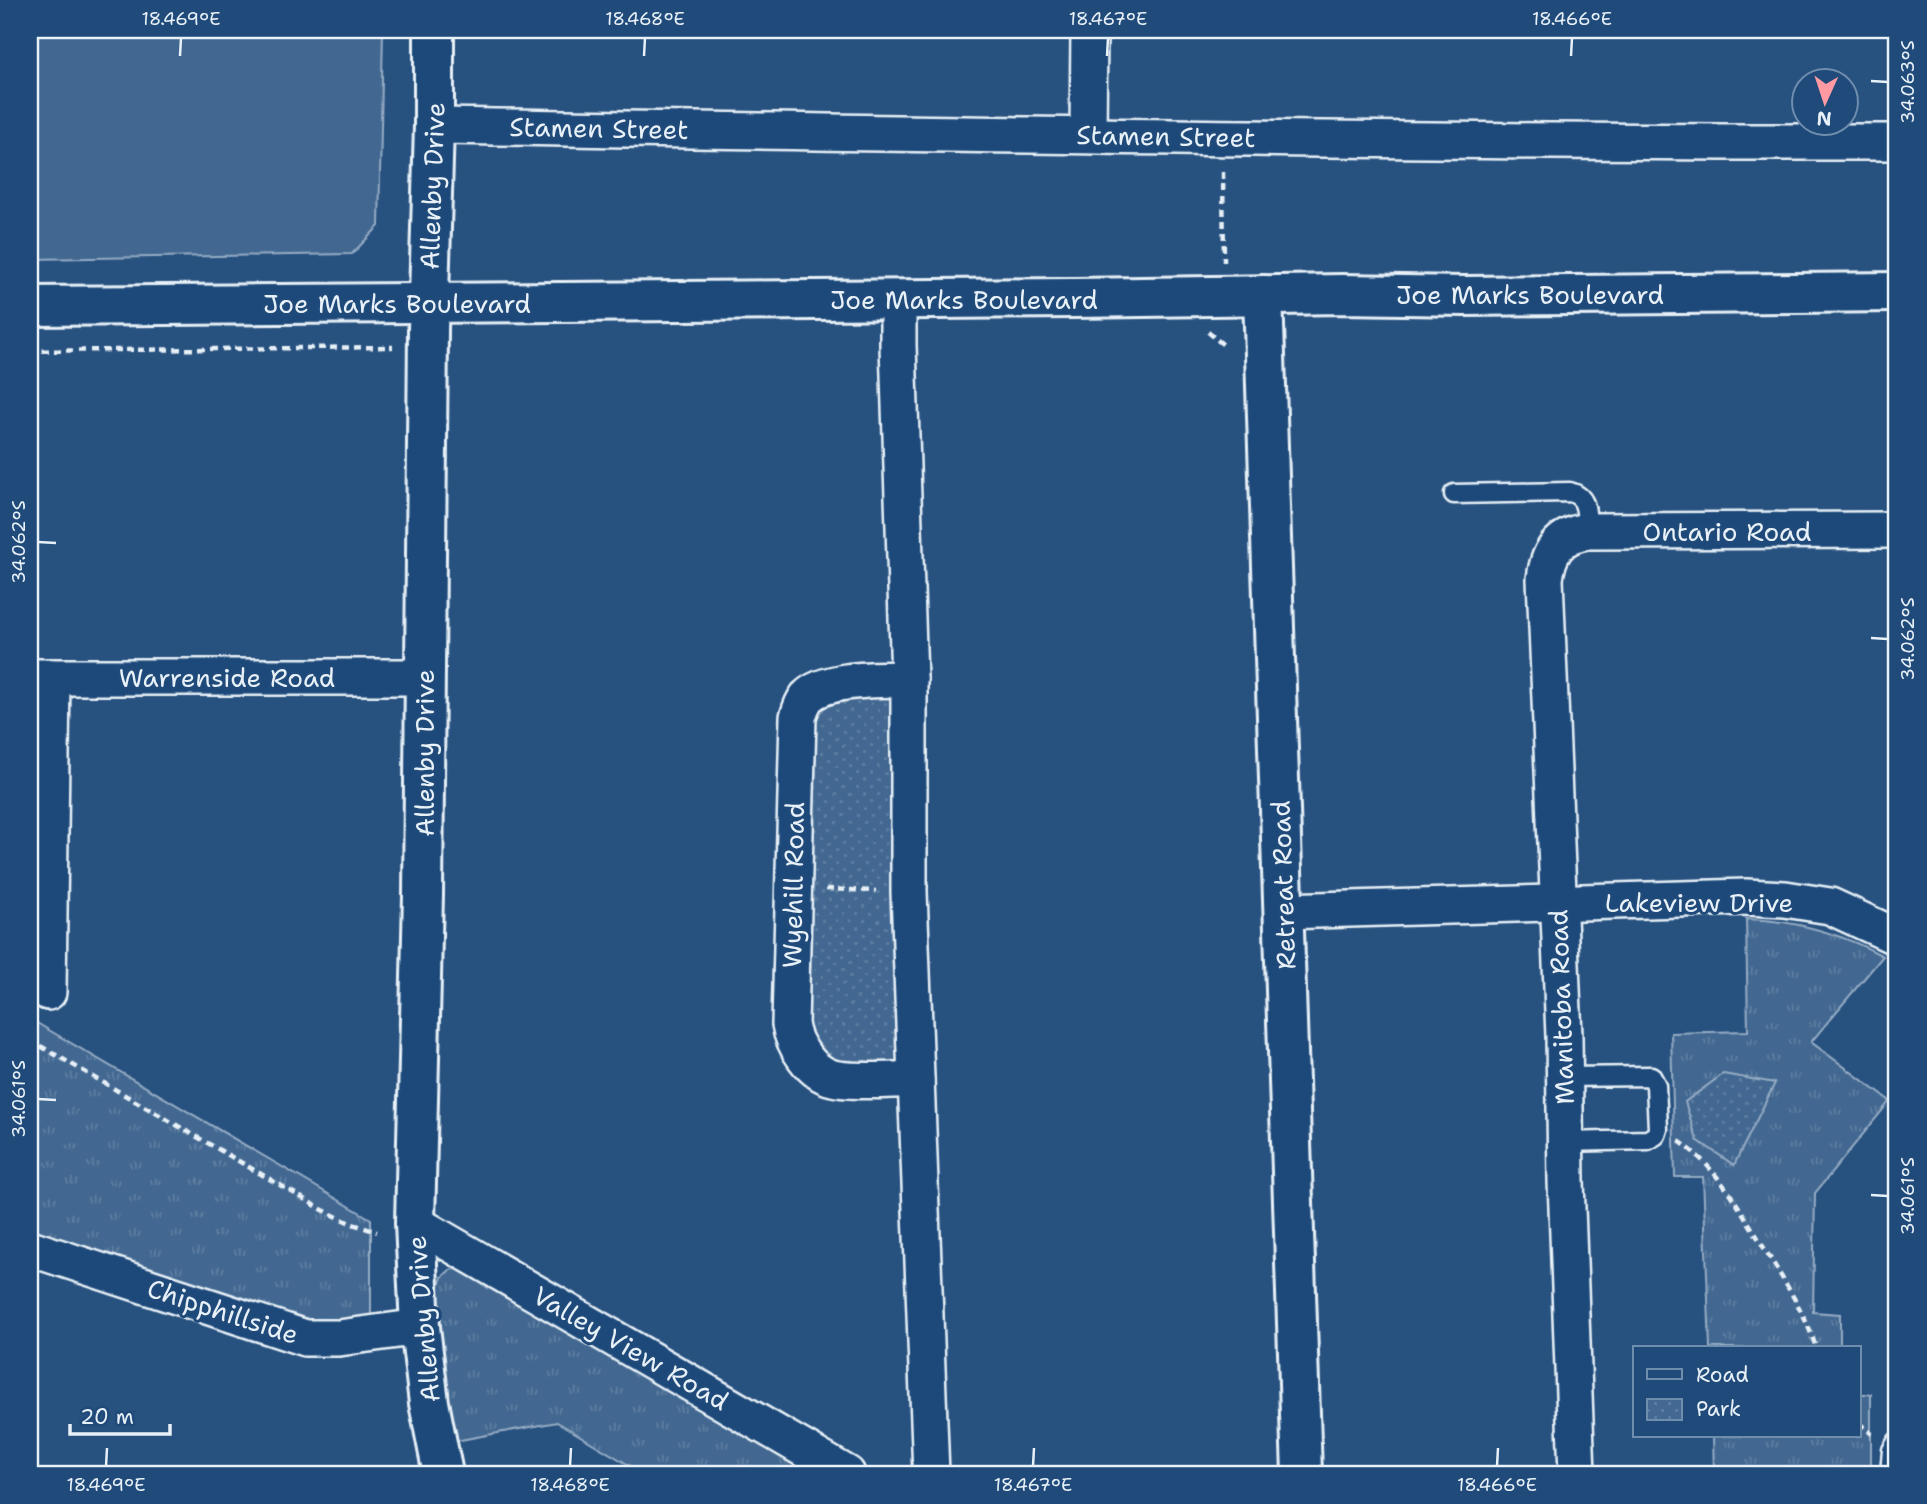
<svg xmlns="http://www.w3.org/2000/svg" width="1927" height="1504" font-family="'Shantell Sans',sans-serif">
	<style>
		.grass { fill: url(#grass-tufts); stroke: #96acc4; stroke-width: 2 }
		.park { fill: url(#park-dots); stroke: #96acc4; stroke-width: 2 }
		.pitch { fill: #436891; stroke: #96acc4; stroke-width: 2 }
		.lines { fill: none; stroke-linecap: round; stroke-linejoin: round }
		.lane-casing { stroke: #e8f1f8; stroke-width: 23 }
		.street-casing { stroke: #e8f1f8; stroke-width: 40 }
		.secondary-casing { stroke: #e8f1f8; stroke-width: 44 }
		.path { stroke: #e8f1f8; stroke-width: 4.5; stroke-dasharray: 7 5; stroke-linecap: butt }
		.lane { stroke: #1f4a7a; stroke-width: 18 }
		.street { stroke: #1f4a7a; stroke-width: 35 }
		.secondary { stroke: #1f4a7a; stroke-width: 38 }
		.ticks { fill: none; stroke: #e8f1f8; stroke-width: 2.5 }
		.labels { text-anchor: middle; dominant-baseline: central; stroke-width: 6; stroke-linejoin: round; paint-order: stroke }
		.street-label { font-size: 26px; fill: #e8f1f8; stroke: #1f4a7a }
		.neatline { fill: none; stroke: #e8f1f8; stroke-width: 2.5 }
		.ticks-label { font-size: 18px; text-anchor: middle; fill: #e8f1f8 }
	</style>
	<defs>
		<pattern id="grass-tufts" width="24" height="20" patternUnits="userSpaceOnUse" patternTransform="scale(1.75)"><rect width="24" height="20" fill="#436891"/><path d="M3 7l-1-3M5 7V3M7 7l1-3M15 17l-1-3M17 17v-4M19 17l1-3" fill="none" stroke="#5e7ea1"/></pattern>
		<pattern id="park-dots" width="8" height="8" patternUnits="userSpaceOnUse" patternTransform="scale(1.75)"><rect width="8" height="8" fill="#436891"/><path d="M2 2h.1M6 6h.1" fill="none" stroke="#5e7ea1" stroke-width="1.8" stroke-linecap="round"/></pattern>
	</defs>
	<rect width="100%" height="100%" fill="#27517f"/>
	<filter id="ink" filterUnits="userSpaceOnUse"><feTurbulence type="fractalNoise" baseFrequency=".0143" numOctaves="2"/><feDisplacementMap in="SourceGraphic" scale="14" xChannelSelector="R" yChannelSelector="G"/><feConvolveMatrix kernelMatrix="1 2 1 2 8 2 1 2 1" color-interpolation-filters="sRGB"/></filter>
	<g filter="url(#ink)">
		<g class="grass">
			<path d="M1746 919C1795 920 1840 933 1883 956L1811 1042 1890 1101 1815 1193 1813 1312 1840 1314V1348H1710L1703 1177H1675L1671 1033 1748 1031Z"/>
			<polygon points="30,1019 371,1219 371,1315 321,1327 30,1233"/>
			<polygon points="459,1268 813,1474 644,1474 557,1422 455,1441 438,1350 437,1292 442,1277 450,1270"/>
			<polygon points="1859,1394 1871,1394 1871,1474 1714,1474 1713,1436 1859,1436"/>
		</g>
		<g class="park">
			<polygon points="905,671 912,1078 809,1057 793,888 809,690"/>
			<polygon points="1723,1074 1775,1083 1734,1165 1697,1140 1685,1102"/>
		</g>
		<polygon class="pitch" points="30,30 383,30 379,226 352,254 30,259"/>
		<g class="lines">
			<g class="lane-casing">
				<g id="lane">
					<path d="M1454 494 1570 492C1589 497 1586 515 1587 531"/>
					<polyline points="1563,1077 1651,1076 1656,1085 1658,1129 1656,1135 1648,1140 1565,1142"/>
					<polyline points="1890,1474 1892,1450 1897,1442"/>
				</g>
			</g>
			<g class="street-casing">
				<g id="street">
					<path d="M434 126C922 133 1410 143 1897 142"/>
					<polyline points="1088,135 1089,30"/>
					<polyline points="898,300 898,345 909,679 909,892 931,1474"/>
					<polyline points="30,677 424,677"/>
					<path d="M909 679C883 680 827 677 807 697 803 702 800 710 798 717L790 1024C793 1045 811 1073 833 1078 852 1083 894 1079 916 1080"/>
					<polyline points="1283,911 1746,897 1785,899 1830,906 1897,937"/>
					<polyline points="48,992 52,677"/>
					<polyline points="415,1223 847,1474"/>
					<polyline points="30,1248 305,1338 339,1338 420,1327"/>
					<path d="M1577 1474 1566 1181 1564 1036 1545 579C1548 552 1559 535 1587 531L1897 530"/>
				</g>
			</g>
			<g class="secondary-casing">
				<g id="secondary">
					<polyline points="434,30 434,126 428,330 423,895 415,1223 420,1327 429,1403 443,1474"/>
					<polyline points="1263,295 1302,1474"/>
					<polyline points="30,306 1074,298 1342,294 1464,296 1897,292"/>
				</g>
			</g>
			<g class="path">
				<polyline points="1223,172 1224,262"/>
				<polyline points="1208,332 1226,347"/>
				<polyline points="30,351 393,347"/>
				<polyline points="826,889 876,891"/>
				<polyline points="30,1040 323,1210 350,1223 377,1232"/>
				<path d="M1679 1141C1720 1169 1744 1216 1769 1256 1787 1286 1806 1315 1816 1348"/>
				<polyline points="1859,1423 1872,1434"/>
			</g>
			<use href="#lane" class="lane"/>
			<use href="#street" class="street"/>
			<use href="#secondary" class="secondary"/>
		</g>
	</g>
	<path class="ticks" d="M180 56 181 38M644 56 645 38M1107 56 1108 38M1571 56 1572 38M1871 81 1888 82M38 542 56 543M1871 638 1888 639M38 1099 56 1100M1871 1195 1888 1196M106 1466 107 1448M570 1466 571 1448M1033 1466 1034 1448M1497 1466 1498 1448"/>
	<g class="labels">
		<g class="street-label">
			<text transform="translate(599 128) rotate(1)">Stamen Street</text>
			<text transform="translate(1166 136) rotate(1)">Stamen Street</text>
			<text transform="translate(432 186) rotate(-88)">Allenby Drive</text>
			<text x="1530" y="294">Joe Marks Boulevard</text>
			<text x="964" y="299">Joe Marks Boulevard</text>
			<text x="397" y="303">Joe Marks Boulevard</text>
			<text x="1727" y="531">Ontario Road</text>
			<text x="227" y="677">Warrenside Road</text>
			<text transform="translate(424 753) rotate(-90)">Allenby Drive</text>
			<text transform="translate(793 885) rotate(-89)">Wyehill Road</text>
			<text transform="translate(1283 885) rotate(-92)">Retreat Road</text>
			<text x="1699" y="902">Lakeview Drive</text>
			<text transform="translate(1561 1007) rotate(-92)">Manitoba Road</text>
			<text transform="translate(223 1311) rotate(18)">Chipphillside</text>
			<text transform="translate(423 1319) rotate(-95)">Allenby Drive</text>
			<text transform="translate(631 1348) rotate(30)">Valley View Road</text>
		</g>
	</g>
	<rect width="1927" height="1504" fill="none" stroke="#1f4a7a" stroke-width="77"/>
	<rect x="1633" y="1346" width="228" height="91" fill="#1f4a7a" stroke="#6f8dac" stroke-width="2"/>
	<rect x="1647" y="1369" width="35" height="10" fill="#1f4a7a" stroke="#6f8dac" stroke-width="2"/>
	<text x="1696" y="1382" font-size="21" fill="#e8f1f8">Road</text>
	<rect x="1647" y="1399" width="35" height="21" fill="url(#park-dots)" stroke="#6f8dac" stroke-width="2"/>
	<text x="1696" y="1416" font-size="21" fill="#e8f1f8">Park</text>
	<g transform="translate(1825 102) rotate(183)"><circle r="33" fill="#1f4a7a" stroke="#6f8dac" stroke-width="2"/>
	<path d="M0-5L12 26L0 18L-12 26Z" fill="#ff9aa2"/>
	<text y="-10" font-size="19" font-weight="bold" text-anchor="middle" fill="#e8f1f8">N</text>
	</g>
	<path d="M70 1424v10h100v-10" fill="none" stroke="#e8f1f8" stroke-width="3.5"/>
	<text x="80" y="1424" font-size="21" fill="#e8f1f8" stroke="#1f4a7a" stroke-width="5" paint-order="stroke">20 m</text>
	<rect x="38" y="38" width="1850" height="1428" class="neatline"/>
	<g class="ticks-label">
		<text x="181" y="25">18.469°E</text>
		<text x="645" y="25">18.468°E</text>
		<text x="1108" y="25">18.467°E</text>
		<text x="1572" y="25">18.466°E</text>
		<text transform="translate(1908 82) rotate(-90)" y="6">34.063°S</text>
		<text transform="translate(19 542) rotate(-90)" y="6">34.062°S</text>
		<text transform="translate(1908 639) rotate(-90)" y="6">34.062°S</text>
		<text transform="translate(19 1099) rotate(-90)" y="6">34.061°S</text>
		<text transform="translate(1908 1196) rotate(-90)" y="6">34.061°S</text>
		<text x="106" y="1491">18.469°E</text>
		<text x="570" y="1491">18.468°E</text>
		<text x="1033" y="1491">18.467°E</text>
		<text x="1497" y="1491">18.466°E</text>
	</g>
</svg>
